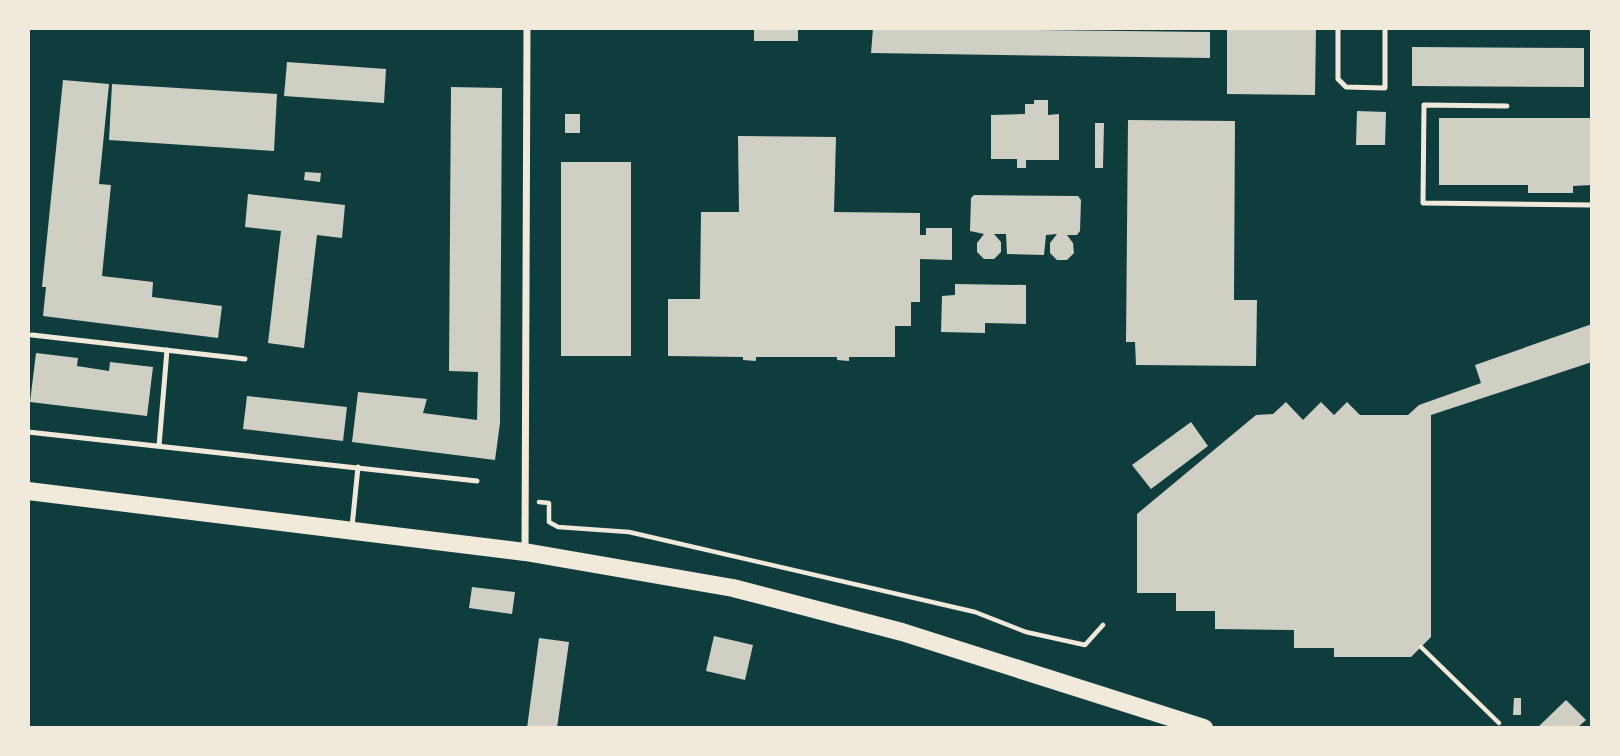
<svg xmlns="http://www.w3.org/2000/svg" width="1620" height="756" font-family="Montserrat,sans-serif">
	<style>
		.building { fill: #cfcfc3 }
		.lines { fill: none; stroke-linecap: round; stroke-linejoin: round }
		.path { stroke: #f1e9da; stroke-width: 4.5 }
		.service { stroke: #f1e9da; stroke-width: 5 }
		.minor { stroke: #f1e9da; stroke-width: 7 }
		.primary { stroke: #f1e9da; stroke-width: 18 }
	</style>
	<rect width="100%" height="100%" fill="#0f3d3e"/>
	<g class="building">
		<rect x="754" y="28" width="44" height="13"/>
		<polygon points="873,28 1210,32 1210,58 871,53"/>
		<polygon points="1227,28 1316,28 1315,95 1227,94"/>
		<polygon points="1412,47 1584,48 1584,87 1412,86"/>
		<polygon points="287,62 386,69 384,103 284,96"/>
		<polygon points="63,80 109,84 99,184 111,185 102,276 153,282 152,297 222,306 218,338 43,316 46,287 42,287"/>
		<polygon points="112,84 277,94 274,151 109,140"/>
		<polygon points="451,87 502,88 500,423 495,460 352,442 358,392 427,399 423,413 477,420 478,372 449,371"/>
		<polygon points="1034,100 1048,100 1048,115 1059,114 1059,160 1026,160 1026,168 1017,168 1017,159 991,159 991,115 1025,114 1025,104 1034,104"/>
		<polygon points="1357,111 1386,112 1385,145 1356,145"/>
		<rect x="565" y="114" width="15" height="19"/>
		<polygon points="1439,118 1592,118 1592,185 1573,186 1573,193 1528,193 1528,185 1439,185"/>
		<polygon points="1128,120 1235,121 1234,300 1257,300 1256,366 1136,365 1135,342 1126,342"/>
		<polygon points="1095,123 1104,123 1103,168 1095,168"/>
		<polygon points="738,136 836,137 834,212 920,213 920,235 926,235 926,228 952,228 952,260 920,259 920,302 911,302 911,326 895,326 895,357 849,357 849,361 837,360 837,357 756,357 756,361 743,360 743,357 668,356 668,299 700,299 701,212 739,212"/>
		<rect x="561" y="162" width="70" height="194"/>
		<polygon points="305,172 321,173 320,182 304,180"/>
		<polygon points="248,194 345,205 342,238 317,235 304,348 268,343 281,231 245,227"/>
		<polygon points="974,195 1078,196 1081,200 1080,231 1077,235 1067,235 1073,243 1074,253 1067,260 1057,260 1050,253 1050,243 1057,234 1046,235 1044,255 1007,254 1006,234 994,234 1001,242 1001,252 994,259 984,259 977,252 977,243 984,234 970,231 971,198"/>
		<polygon points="955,284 1026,285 1026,324 985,323 985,333 941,332 942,296 955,295"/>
		<polygon points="1592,324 1592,362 1431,415 1431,637 1411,657 1334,657 1334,648 1294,648 1294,630 1215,629 1215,611 1176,611 1176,593 1137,593 1137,514 1256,415 1273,414 1286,402 1303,420 1321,402 1334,415 1347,402 1360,415 1408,415 1419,405 1481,383 1475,365"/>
		<polygon points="36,353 78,358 77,366 109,371 110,362 153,367 147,416 30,402"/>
		<polygon points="247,396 347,407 343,441 243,429"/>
		<polygon points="1191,422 1208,446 1151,489 1132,465"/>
		<polygon points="472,587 515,592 512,614 469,608"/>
		<polygon points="714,636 753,645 745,680 706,671"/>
		<polygon points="539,638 569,642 557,728 527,728"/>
		<polygon points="1514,698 1521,698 1521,715 1513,715"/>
		<polygon points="1566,700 1586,720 1577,728 1537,728"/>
	</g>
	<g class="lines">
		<g class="path">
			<polyline points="539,502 549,503 549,522 558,527 629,532 975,612 1026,632 1085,645 1103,625"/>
			<polyline points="1421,647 1499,723"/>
		</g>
		<g class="service">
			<polyline points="1338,28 1338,79 1346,87 1385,88 1385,28"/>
			<polyline points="1507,106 1424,105 1423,203 1592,205"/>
			<polyline points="32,335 245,359"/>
			<polyline points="28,432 477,481"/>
			<polyline points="159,446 167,350"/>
			<polyline points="352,527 358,467"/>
		</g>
		<polyline class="minor" points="525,551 527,28"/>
		<polyline class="primary" points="28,491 525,552 733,588 902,632 1204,728"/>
	</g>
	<rect width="1620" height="756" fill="none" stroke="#f1e9da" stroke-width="60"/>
</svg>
